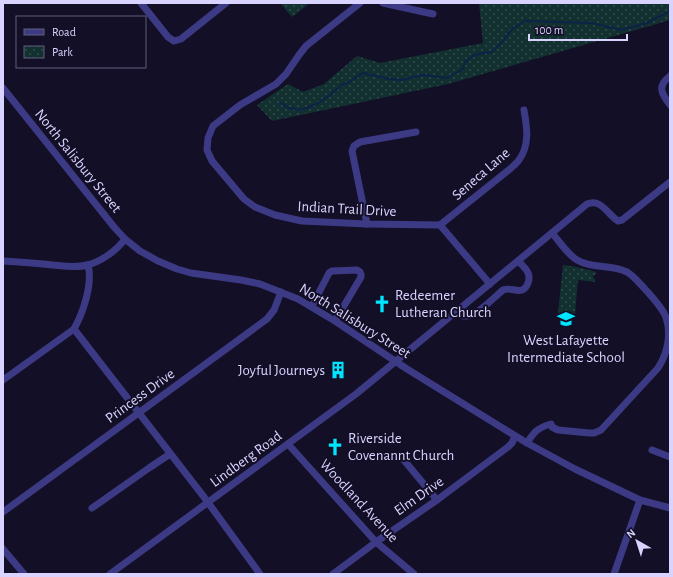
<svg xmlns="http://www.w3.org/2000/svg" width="673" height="577" font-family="'Alegreya Sans',sans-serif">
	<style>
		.park { fill: url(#park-dots) }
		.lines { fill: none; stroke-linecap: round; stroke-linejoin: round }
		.stream { stroke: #0c2248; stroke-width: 2 }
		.minor { stroke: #3d3a85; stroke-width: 7 }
		.labels { text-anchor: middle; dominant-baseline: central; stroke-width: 4; stroke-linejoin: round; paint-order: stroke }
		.street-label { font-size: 15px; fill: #d9d4ff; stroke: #130f26 }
		.poi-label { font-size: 15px; fill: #d9d4ff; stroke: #130f26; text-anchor: start }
	</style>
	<defs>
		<pattern id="park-dots" width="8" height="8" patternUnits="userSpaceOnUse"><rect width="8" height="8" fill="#12302f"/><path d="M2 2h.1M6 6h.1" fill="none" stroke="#344d4e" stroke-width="1.8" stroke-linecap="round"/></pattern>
	</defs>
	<rect width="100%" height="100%" fill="#130f26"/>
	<g class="park">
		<polygon points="280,3 310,3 292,17"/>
		<polygon points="479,3 670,3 670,20 448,84 272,121 257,105 288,84 303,92 324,84 357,56 380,63 483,43"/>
		<polygon points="563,265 577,267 596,272 596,274 593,276 593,277 595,279 595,282 578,280 575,314 558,313"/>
	</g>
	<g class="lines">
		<polyline class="stream" points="280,103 289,108 300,110 307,108 318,103 330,95 342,85 351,81 363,73 389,79 401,80 423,75 447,78 463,69 465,62 472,56 482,53 492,52 502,42 512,29 525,21 592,23 621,30 647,23 670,11"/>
		<g class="minor">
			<polyline points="141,3 168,37 174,41 181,39 226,3"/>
			<polyline points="360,3 306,46 299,55 286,74 276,84 240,105 213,126 208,138 207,150 212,161 244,199 255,207 275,215 302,221 367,224 440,225 490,284"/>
			<polyline points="383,3 433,14"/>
			<path d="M670 76C657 86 661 93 670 105"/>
			<polyline points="3,88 114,227 125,239 140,251 158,261 177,269 191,273 241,280 260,284 298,299 335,321 407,369 527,443 575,469 640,500 670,508"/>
			<polyline points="367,224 352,151 354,146 360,142 416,132"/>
			<path d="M440 225 510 169C513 166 517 163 519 160 530 145 527 127 524 110"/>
			<path d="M3 261C20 262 36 263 53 265 64 266 76 268 87 265 101 262 117 250 125 239"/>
			<polyline points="312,306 329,273 332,271 357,270 360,272 361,274 361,277 335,321"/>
			<path d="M455 313C469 320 475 314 486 305 492 300 497 295 503 290 510 287 516 292 522 290 525 289 527 286 528 283 532 273 524 267 518 261"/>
			<polyline points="74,329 204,497 260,574"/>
			<path d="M3 380 74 329C83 313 93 284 88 265"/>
			<path d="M527 443C534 432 537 428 551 424L552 427 558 430 589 433H594L601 430 658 368C668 353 672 332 665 315 660 305 652 297 645 289 639 283 634 276 627 272 611 264 592 269 577 260 567 254 560 242 552 233"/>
			<polyline points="288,444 376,542 414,574"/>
			<polyline points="652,450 670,457"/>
			<polyline points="403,459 437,500"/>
			<polyline points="92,508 149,468 170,454"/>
			<polyline points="3,512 267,319 274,310 281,292"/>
			<polyline points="3,549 24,574"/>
			<path d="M110 574 356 394 587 204C601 198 608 215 618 221L622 220 670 182"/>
			<polyline points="333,574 376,542 437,500 508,447 512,443 515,436"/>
			<polyline points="614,574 640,500"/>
		</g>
	</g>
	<defs>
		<g id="church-bare" transform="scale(1.38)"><path d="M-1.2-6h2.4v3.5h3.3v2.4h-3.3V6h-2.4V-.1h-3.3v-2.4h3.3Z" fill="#00e5ff" stroke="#130f26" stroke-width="2.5" paint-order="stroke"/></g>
		<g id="school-bare" transform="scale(1.38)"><path d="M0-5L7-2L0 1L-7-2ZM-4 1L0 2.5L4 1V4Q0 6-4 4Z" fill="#00e5ff" stroke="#130f26" stroke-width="2.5" paint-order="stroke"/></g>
		<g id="building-bare" transform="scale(1.38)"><path d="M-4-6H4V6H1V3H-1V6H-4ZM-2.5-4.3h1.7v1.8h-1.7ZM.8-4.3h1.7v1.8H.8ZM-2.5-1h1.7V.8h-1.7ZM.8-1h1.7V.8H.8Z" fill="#00e5ff" stroke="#130f26" stroke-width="2.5" paint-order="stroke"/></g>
	</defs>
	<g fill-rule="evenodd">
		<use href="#church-bare" x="382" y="304"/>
		<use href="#school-bare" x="566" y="319"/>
		<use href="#building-bare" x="338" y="370"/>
		<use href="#church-bare" x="335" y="447"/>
	</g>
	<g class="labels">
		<g class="street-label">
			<text transform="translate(78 161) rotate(51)">North Salisbury Street</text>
			<text transform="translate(481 174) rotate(-41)">Seneca Lane</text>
			<text transform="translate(347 209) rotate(3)">Indian Trail Drive</text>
			<text transform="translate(355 321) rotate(32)">North Salisbury Street</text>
			<text transform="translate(140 396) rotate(-36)">Princess Drive</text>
			<text transform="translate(246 459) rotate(-36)">Lindberg Road</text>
			<text transform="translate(419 496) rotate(-35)">Elm Drive</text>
			<text transform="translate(359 501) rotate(47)">Woodland Avenue</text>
		</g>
		<g class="poi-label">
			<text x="395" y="295">Redeemer<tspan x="395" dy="17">Lutheran Church</tspan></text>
			<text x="566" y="340" text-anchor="middle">West Lafayette<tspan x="566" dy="17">Intermediate School</tspan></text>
			<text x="325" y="370" text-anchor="end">Joyful Journeys</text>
			<text x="348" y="438">Riverside<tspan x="348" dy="17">Covenannt Church</tspan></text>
		</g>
	</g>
	<rect width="673" height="577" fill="none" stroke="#d9d4ff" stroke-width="8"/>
	<rect x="16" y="16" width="130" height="52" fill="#130f26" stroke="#625e7d"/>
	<rect x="24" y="29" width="20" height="6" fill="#3d3a85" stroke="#625e7d"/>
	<text x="52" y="36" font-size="12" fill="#d9d4ff">Road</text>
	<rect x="24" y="46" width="20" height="12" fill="url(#park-dots)" stroke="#625e7d"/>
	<text x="52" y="56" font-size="12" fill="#d9d4ff">Park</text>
	<g transform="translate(637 541) rotate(321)" stroke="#130f26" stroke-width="3" paint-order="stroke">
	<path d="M0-3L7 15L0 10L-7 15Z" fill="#d9d4ff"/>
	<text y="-6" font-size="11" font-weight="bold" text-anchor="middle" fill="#d9d4ff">N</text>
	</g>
	<path d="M529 34v6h98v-6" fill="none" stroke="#d9d4ff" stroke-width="2"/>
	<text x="535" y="34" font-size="12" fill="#d9d4ff" stroke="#130f26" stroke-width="3" paint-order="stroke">100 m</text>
</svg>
